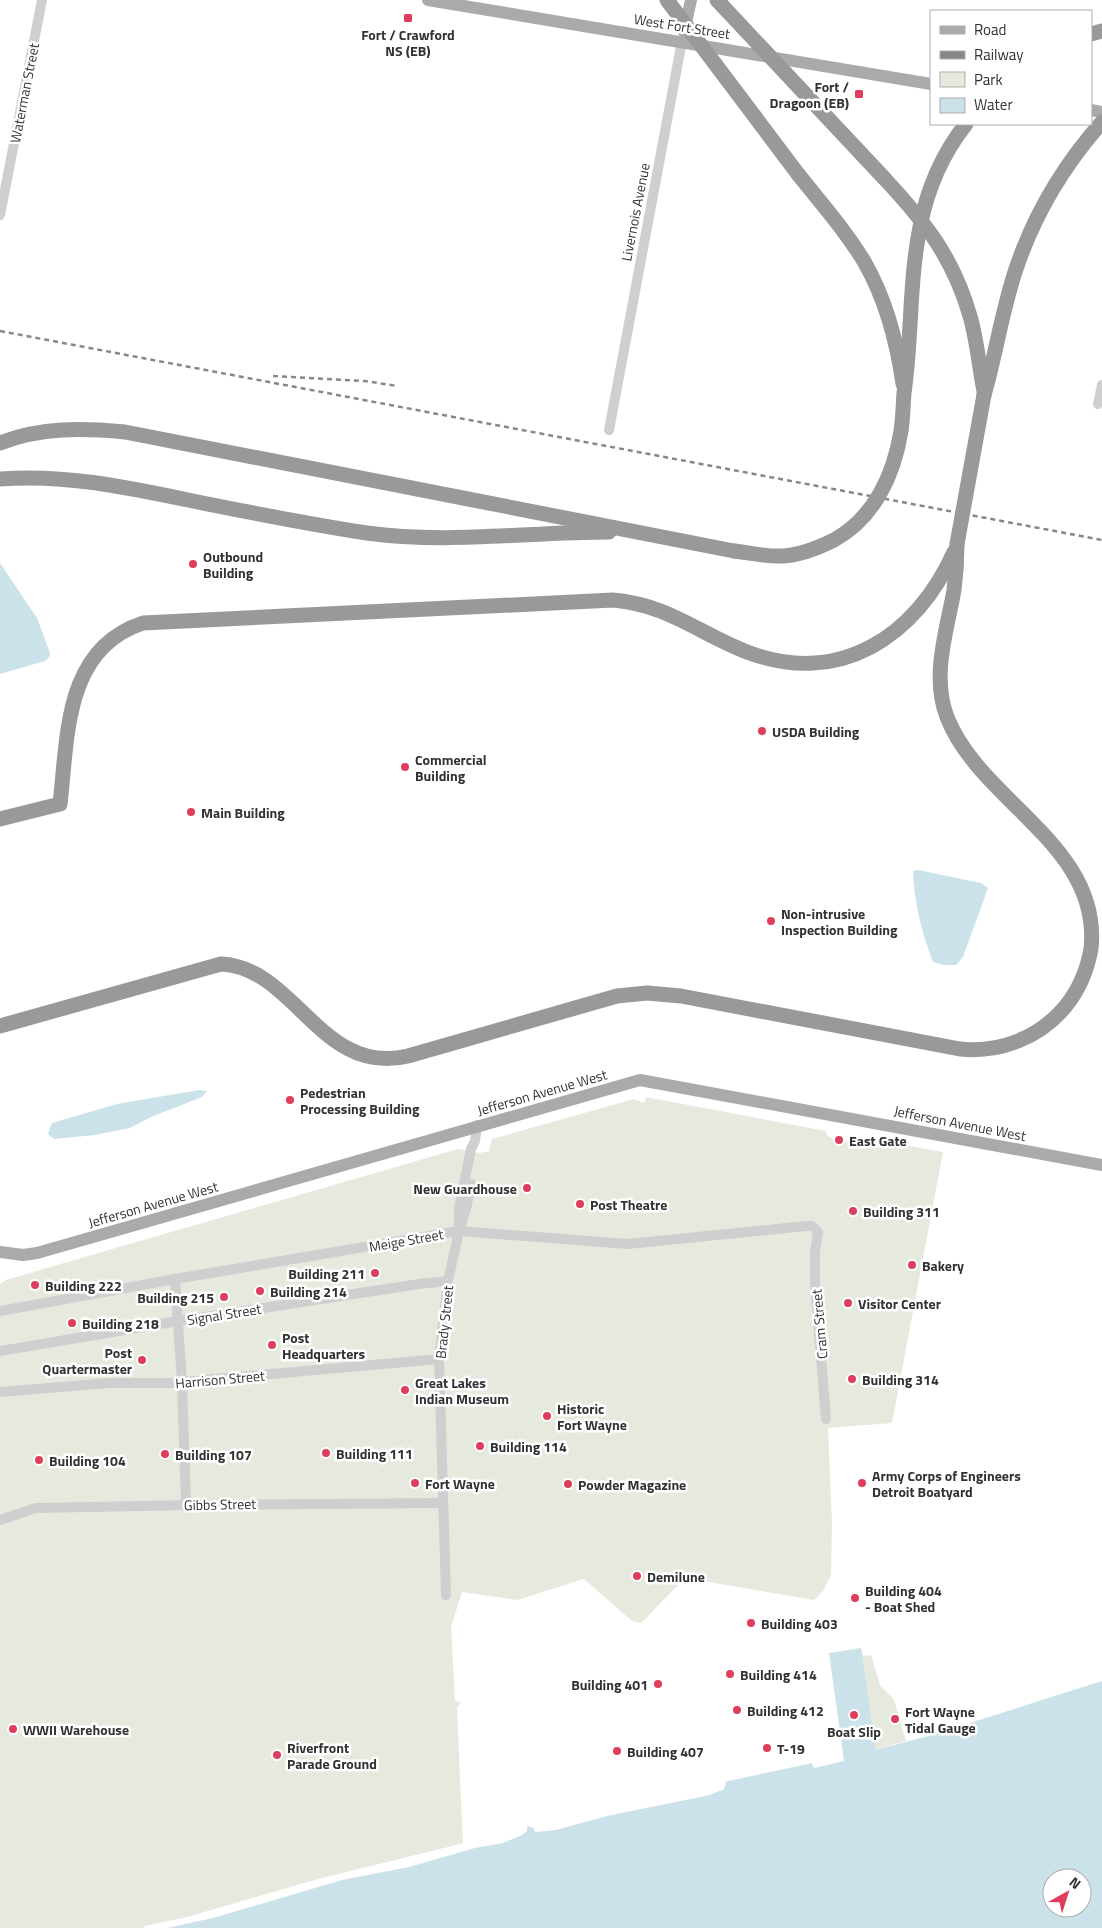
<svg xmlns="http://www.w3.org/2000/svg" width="1102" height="1928" font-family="'Titillium Web',sans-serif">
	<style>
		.green { fill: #e6eade }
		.water { fill: #cbe2ea; fill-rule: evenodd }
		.pier { fill: #fff }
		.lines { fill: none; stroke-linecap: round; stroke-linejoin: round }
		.minor { stroke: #cfcfcf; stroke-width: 10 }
		.major { stroke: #aaa; stroke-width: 12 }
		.highway { stroke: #999; stroke-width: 15 }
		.rail { stroke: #878787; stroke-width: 2.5; stroke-dasharray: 5 4; stroke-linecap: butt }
		.highway-bridge { stroke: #999; stroke-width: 15 }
		.poi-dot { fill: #de3e5c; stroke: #fff; stroke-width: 2 }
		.labels { text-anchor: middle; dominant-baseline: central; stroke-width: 5; stroke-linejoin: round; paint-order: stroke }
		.street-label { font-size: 14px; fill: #323232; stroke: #fff }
		.poi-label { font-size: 14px; font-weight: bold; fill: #323232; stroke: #fff; text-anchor: start }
	</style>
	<rect width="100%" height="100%" fill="#fff"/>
	<g class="green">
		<path d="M646 1097 826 1131V1134C831 1140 846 1143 853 1141L856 1136 943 1152 892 1423 828 1428 832 1523 831 1575 823 1591 814 1600 685 1578 641 1623 632 1621 584 1579 517 1600 462 1592 451 1627 455 1700 461 1703 457 1707 463 1846 188 1919 145 1928H0V1284L6 1280 57 1265 458 1149 480 1153 489 1151 492 1139 634 1099 644 1103Z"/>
		<polygon points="861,1648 863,1656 871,1655 880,1685 894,1700 906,1741 876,1750 870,1710 851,1650"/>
	</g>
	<g class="water">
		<polygon points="0,563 37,618 50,653 50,656 45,661 0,674"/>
		<path d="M918 870 981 883 988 888 963 957 956 965H944L933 962C922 934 914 902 913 871Z"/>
		<polygon points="199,1090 207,1091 202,1097 151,1117 130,1128 95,1135 54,1139 48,1134 52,1123 117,1104"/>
		<path d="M861 1648 876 1750 932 1735 1102 1681V1928H145L527 1830V1826L541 1830 674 1798 724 1782 812 1763 814 1768 844 1761 829 1653ZM1052 1878H1082V1908H1052Z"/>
	</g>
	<g class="pier">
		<polygon points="717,1780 726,1782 724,1789 710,1795 607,1816 556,1830 535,1832 533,1828 534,1824 541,1827 569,1821 607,1808 673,1796 679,1792"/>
		<polygon points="527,1826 527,1831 522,1835 503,1843 475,1848 409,1867 342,1880 213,1918 167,1928 143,1928 145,1926 187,1917 318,1879 509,1832"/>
	</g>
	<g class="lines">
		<g class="minor">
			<polyline points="0,215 42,0"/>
			<polyline points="1098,404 1102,385"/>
			<polyline points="609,430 682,41"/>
			<polyline points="461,1224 466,1209 471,1184"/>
			<polyline points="175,1279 182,1382 186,1505"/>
			<polyline points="0,1311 175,1279 459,1231 628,1244 806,1226 812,1226 818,1232 815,1252 815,1284 826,1419"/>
			<polyline points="0,1351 178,1321 419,1284 448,1281"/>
			<polyline points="0,1392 109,1383 171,1383 439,1359"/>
			<polyline points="0,1520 36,1508 193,1505 443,1503"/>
			<polyline points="446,1595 439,1359 448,1281 459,1231 459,1208 471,1149 475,1141 477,1125"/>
		</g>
		<g class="major">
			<polyline points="428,0 931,84"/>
			<polyline points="684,32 691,0"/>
			<polyline points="1091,110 1102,112"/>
			<polyline points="0,1252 23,1255 37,1253 640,1080 1102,1165"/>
		</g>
		<g class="highway">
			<polyline points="1091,34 1102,31"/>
			<path d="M798 174C821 203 846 231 865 263 886 300 897 342 903 384"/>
			<path d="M884 178C925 222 953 257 970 316 977 340 979 366 984 391"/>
			<path d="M984 395C996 354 1002 310 1016 269 1034 215 1064 165 1102 122"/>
			<path d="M0 443C41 427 82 428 125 432L734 551"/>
			<path d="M0 479C64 474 126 487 188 500 247 512 307 524 367 533 447 544 529 532 609 532"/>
			<path d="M0 819 60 804C68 736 64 649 143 623L613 600C669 605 698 633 747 652 839 687 916 637 954 552"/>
			<path d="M0 1026 221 964C295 967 321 1077 408 1056L617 996 647 993 681 996 960 1049C1000 1053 1039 1038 1065 1007 1079 990 1087 971 1091 949 1102 845 980 802 947 717 931 676 947 630 954 590 956 575 957 559 957 544"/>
		</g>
		<g class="rail">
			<polyline points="0,331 1102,540"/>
			<polyline points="273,376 365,381 397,386"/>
		</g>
		<g class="highway-bridge">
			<polyline points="667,0 798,174"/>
			<polyline points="717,0 884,178"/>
			<polyline points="957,544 984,395"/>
			<path d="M734 551C750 553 767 557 783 556 801 555 818 548 834 540 874 518 894 475 901 431 903 418 903 406 904 393 912 338 909 281 920 227 927 190 943 153 966 124"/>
		</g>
	</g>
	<g class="poi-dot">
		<rect x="403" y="13" width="10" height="10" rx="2.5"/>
		<rect x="854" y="89" width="10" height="10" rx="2.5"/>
		<circle cx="193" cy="564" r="5"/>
		<circle cx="762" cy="731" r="5"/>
		<circle cx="405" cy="767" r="5"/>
		<circle cx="191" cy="812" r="5"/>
		<circle cx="771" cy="921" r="5"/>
		<circle cx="290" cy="1100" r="5"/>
		<circle cx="839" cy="1140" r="5"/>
		<circle cx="527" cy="1188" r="5"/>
		<circle cx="580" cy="1204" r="5"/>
		<circle cx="853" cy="1211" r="5"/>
		<circle cx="912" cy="1265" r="5"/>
		<circle cx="375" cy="1273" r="5"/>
		<circle cx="35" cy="1285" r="5"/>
		<circle cx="260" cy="1291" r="5"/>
		<circle cx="224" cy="1297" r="5"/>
		<circle cx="848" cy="1303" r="5"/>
		<circle cx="72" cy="1323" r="5"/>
		<circle cx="272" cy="1345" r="5"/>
		<circle cx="142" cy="1360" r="5"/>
		<circle cx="852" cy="1379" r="5"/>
		<circle cx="405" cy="1390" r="5"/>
		<circle cx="547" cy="1416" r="5"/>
		<circle cx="480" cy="1446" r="5"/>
		<circle cx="326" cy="1453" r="5"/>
		<circle cx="165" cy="1454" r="5"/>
		<circle cx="39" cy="1460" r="5"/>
		<circle cx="415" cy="1483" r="5"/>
		<circle cx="862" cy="1483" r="5"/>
		<circle cx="568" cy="1484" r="5"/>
		<circle cx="637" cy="1576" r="5"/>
		<circle cx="855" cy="1598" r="5"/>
		<circle cx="751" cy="1623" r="5"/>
		<circle cx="730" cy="1674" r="5"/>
		<circle cx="658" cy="1684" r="5"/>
		<circle cx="737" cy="1710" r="5"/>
		<circle cx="854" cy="1715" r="5"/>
		<circle cx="895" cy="1719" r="5"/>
		<circle cx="13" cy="1729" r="5"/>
		<circle cx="767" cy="1748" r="5"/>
		<circle cx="617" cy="1751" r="5"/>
		<circle cx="277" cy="1755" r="5"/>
	</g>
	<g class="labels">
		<g class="street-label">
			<text transform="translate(682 26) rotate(9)">West Fort Street</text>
			<text transform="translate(24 93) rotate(-79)">Waterman Street</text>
			<text transform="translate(635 212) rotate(-79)">Livernois Avenue</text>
			<text transform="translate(542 1092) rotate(-16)">Jefferson Avenue West</text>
			<text transform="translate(960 1123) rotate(11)">Jefferson Avenue West</text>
			<text transform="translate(153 1204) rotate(-16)">Jefferson Avenue West</text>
			<text transform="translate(406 1240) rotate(-10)">Meige Street</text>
			<text transform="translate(224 1314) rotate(-9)">Signal Street</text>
			<text transform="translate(444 1322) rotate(-84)">Brady Street</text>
			<text transform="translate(819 1324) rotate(-95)">Cram Street</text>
			<text transform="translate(220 1379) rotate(-5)">Harrison Street</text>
			<text transform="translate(220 1504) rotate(-1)">Gibbs Street</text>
		</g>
		<g class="poi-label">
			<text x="408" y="34" text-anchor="middle">Fort / Crawford<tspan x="408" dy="16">NS (EB)</tspan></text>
			<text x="849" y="86" text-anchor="end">Fort /<tspan x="849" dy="16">Dragoon (EB)</tspan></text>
			<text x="203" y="556">Outbound<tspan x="203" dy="16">Building</tspan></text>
			<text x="772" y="731">USDA Building</text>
			<text x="415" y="759">Commercial<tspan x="415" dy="16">Building</tspan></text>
			<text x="201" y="812">Main Building</text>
			<text x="781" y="913">Non-intrusive<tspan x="781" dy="16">Inspection Building</tspan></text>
			<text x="300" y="1092">Pedestrian<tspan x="300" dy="16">Processing Building</tspan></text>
			<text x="849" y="1140">East Gate</text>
			<text x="517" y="1188" text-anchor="end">New Guardhouse</text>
			<text x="590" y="1204">Post Theatre</text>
			<text x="863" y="1211">Building 311</text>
			<text x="922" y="1265">Bakery</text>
			<text x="365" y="1273" text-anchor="end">Building 211</text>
			<text x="45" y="1285">Building 222</text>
			<text x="270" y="1291">Building 214</text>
			<text x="214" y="1297" text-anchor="end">Building 215</text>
			<text x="858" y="1303">Visitor Center</text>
			<text x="82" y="1323">Building 218</text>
			<text x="282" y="1337">Post<tspan x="282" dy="16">Headquarters</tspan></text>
			<text x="132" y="1352" text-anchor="end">Post<tspan x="132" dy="16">Quartermaster</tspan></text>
			<text x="862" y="1379">Building 314</text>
			<text x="415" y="1382">Great Lakes<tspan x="415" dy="16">Indian Museum</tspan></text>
			<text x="557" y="1408">Historic<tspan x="557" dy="16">Fort Wayne</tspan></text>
			<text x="490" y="1446">Building 114</text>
			<text x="336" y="1453">Building 111</text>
			<text x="175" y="1454">Building 107</text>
			<text x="49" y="1460">Building 104</text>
			<text x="872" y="1475">Army Corps of Engineers<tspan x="872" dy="16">Detroit Boatyard</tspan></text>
			<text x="425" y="1483">Fort Wayne</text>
			<text x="578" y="1484">Powder Magazine</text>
			<text x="647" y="1576">Demilune</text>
			<text x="865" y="1590">Building 404<tspan x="865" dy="16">- Boat Shed</tspan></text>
			<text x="761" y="1623">Building 403</text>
			<text x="740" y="1674">Building 414</text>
			<text x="648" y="1684" text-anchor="end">Building 401</text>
			<text x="747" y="1710">Building 412</text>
			<text x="905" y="1711">Fort Wayne<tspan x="905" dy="16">Tidal Gauge</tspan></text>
			<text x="23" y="1729">WWII Warehouse</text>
			<text x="854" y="1731" text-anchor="middle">Boat Slip</text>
			<text x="287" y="1747">Riverfront<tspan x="287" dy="16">Parade Ground</tspan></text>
			<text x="777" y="1748">T-19</text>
			<text x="627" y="1751">Building 407</text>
		</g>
	</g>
	<rect x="930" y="10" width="162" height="115" fill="#ffffff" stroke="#adadad"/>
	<rect x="940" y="26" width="25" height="8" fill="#aaaaaa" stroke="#adadad"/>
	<text x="974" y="35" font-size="15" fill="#323232">Road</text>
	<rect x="940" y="51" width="25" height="8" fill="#878787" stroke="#adadad"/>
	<text x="974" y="60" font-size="15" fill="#323232">Railway</text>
	<rect x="940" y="72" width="25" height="15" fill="#e6eade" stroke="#adadad"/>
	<text x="974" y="85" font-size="15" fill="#323232">Park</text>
	<rect x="940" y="98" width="25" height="15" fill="#cbe2ea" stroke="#adadad"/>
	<text x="974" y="110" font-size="15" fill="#323232">Water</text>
	<g transform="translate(1067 1893) rotate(39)"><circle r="24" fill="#ffffff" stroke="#adadad"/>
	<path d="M0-4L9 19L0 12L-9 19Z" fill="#de3e5c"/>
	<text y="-8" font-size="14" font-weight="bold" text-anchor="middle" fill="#323232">N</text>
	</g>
</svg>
